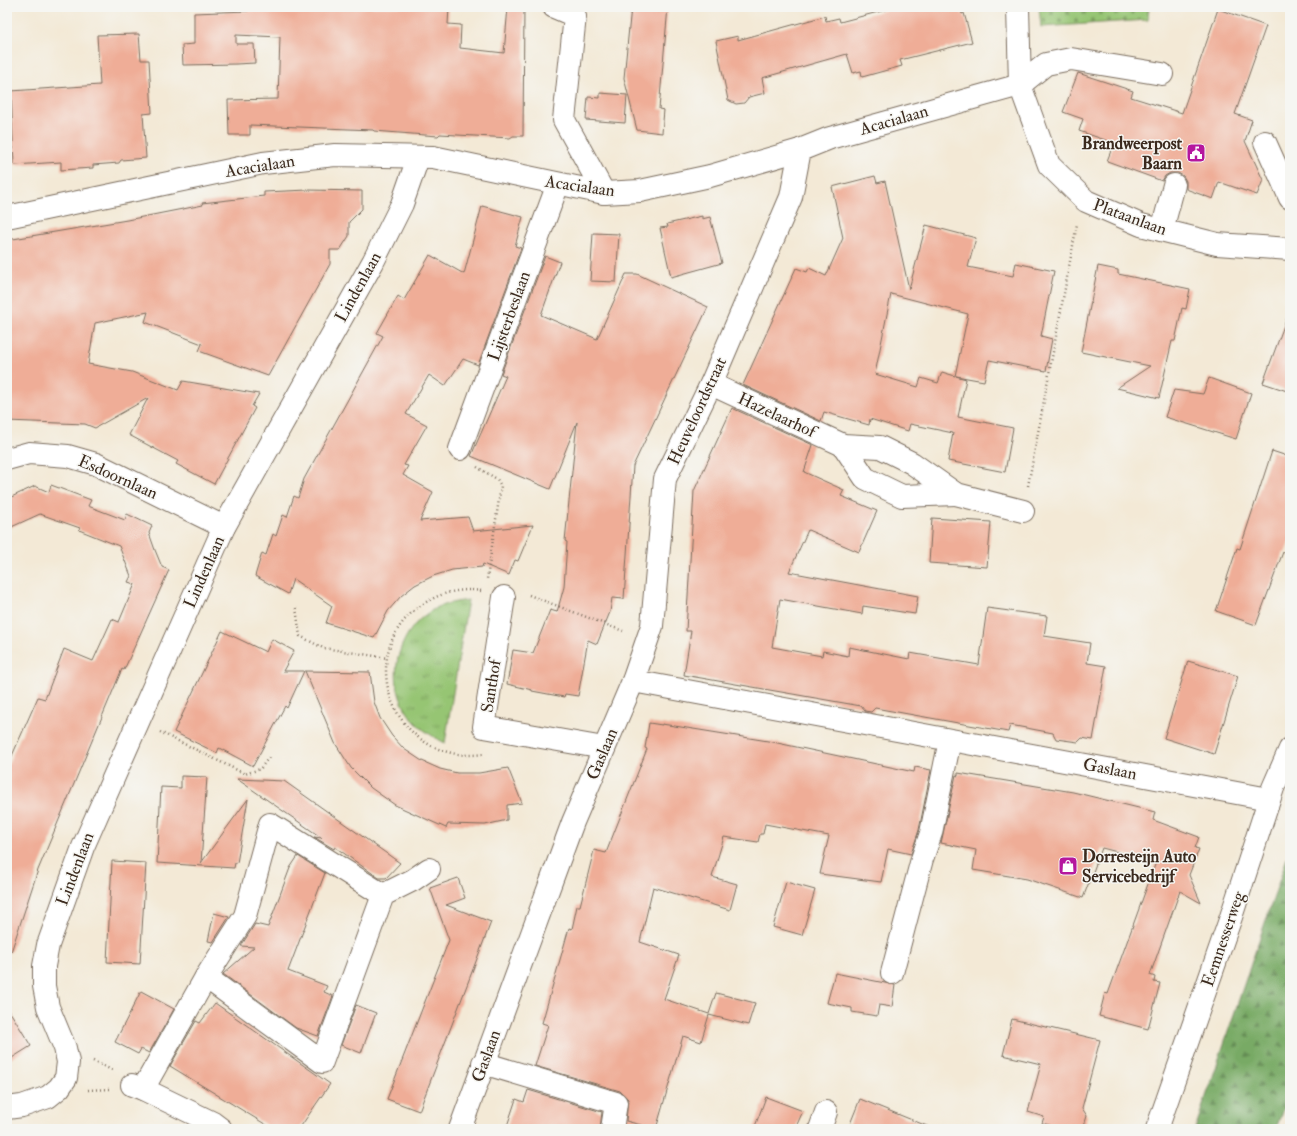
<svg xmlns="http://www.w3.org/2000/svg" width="1297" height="1136" font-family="'IM FELL Double Pica',serif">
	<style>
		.forest { fill: url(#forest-firs); stroke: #5a6a42 }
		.cemetery { fill: url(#cemetery-stones); stroke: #687848 }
		.park { fill: url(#park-tufts); stroke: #687848 }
		.building { fill: #efad97; fill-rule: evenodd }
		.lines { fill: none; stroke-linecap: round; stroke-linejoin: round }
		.minor-casing { stroke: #7b6d5e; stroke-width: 24 }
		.path { stroke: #7b6d5e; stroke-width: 2.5; stroke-dasharray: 1 3; stroke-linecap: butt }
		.minor { stroke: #fff; stroke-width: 22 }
		.labels { text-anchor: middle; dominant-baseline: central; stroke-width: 3; stroke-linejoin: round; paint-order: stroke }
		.street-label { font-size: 17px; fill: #3b2a1e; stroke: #f6f6f2 }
		.poi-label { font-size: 17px; font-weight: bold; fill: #3b2a1e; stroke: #f6f6f2; text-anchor: end }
	</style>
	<defs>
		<pattern id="forest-firs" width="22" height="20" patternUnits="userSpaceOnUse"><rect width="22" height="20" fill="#78aa65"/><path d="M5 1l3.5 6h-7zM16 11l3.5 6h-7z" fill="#648b53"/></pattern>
		<pattern id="cemetery-stones" width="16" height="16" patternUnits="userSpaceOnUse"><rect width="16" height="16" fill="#96c573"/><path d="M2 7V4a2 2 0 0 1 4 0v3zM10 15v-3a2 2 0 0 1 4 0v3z" fill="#7ca05e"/></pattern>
		<pattern id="park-tufts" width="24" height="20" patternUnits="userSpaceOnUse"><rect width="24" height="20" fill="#96c573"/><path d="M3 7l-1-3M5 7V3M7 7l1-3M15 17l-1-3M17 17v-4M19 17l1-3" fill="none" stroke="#7ca05e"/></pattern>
	</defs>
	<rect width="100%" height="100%" fill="#f6f6f2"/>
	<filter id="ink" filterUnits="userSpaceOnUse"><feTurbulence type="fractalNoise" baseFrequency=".025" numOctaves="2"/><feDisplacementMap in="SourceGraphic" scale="8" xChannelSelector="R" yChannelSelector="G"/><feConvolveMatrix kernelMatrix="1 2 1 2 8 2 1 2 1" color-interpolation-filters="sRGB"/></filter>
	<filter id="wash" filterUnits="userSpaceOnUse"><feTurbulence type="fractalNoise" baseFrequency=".012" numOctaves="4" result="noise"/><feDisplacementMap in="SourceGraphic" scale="16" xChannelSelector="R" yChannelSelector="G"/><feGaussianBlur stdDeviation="0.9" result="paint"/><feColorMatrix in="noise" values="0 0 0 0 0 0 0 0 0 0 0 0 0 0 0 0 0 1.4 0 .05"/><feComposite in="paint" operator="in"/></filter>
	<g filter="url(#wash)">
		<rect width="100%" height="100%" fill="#f3e9d6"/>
		<polygon class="forest" points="1290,849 1290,1089 1276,1129 1195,1129"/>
		<polygon class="cemetery" points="1039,7 1149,7 1148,20 1041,27"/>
		<path class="park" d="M468 600 445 743C430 735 415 726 406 710 385 675 399 627 436 608 446 603 457 602 468 600Z"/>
		<g id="blocks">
			<g class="building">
				<polygon points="249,7 449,7 448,24 461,25 460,48 504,53 508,7 524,7 523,136 513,136 510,138 440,134 438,136 374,131 373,130 250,125 250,135 229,135 228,100 278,99 280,37 236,35 236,44 254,44 255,63 236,64 183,65 182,45 194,44 194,13 248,11"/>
				<polygon points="631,7 668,7 659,109 664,110 662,133 637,130 624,78"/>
				<polygon points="897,7 960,7 962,14 964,13 972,42 900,60 902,66 862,77 861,71 853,73 847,54 762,78 765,93 749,97 744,103 736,104 728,100 716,41 738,36 738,40 825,16 826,21 839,18 840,22"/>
				<polygon points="1218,9 1266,26 1235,114 1252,120 1245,141 1263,180 1257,195 1219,182 1213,199 1186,189 1186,181 1183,176 1178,173 1170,173 1165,176 1162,181 1107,161 1114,143 1079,131 1083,119 1063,112 1078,73 1133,91 1131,97 1182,113"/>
				<polygon points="139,34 141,60 149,60 152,113 143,114 146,158 121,160 119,163 93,165 93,168 61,170 61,162 14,165 11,91 100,85 97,35"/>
				<polygon points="600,93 627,95 625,123 586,120 588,97 600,98"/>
				<path d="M875 176 877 183 885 181 909 289 926 225 976 238 968 267 1013 276 1016 263 1054 271 1041 336 1052 339 1046 371 989 360 984 381 956 376 966 379 958 417 1013 428 1005 472 948 461 953 433 910 424 908 431 870 419 869 425 824 412 821 421 743 385 796 268 807 272 809 268 826 276 843 238 832 187ZM891 294 968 314 955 376 942 372 938 383 921 378 918 387 875 374Z"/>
				<polygon points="308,190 362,191 362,209 349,222 349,236 340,250 330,250 330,264 268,376 199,351 202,344 145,322 148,312 95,323 88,364 132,372 178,390 183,381 259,394 252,406 255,408 214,484 176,464 178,461 129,435 148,398 95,428 85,424 7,421 7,240 127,220 203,205 202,203 264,196 264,192"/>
				<polygon points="482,206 523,217 515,246 521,248 478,365 463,359 445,386 429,375 406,414 427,425 404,465 408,466 403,475 433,492 420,521 468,517 473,531 533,525 518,561 515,560 509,575 483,564 482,567 452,570 433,576 415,585 401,596 388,611 374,638 326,623 332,606 293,579 288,594 255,576 262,553 266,555 273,534 276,536 283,515 287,517 294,496 298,498 304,479 383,336 377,333 398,296 404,300 430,255 464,274"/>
				<polygon points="702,216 702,219 710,217 722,263 671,277 660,228 668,227 667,224"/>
				<polygon points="593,233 619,234 616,282 590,281"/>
				<polygon points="545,256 560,262 541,315 597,339 626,274 637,274 708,307 633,466 624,599 612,598 610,612 597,644 588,640 578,696 565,694 564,697 532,691 532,690 507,684 513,650 533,653 550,610 557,612 564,587 567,542 565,541 577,422 550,489 471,456 506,376 501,374"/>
				<polygon points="1098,266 1118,270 1118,274 1190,289 1186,309 1182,308 1175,341 1172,341 1159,398 1117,388 1150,366 1081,352"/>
				<polygon points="1287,317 1290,317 1290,392 1263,383"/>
				<polygon points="1209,378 1251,393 1236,439 1165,417 1174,390 1203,394"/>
				<polygon points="732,408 813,445 804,472 844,490 841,496 877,511 859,552 808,530 789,572 918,596 915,614 863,606 862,614 780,599 772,647 822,656 823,651 848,656 849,647 909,659 910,653 979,665 987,608 1047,616 1044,636 1090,643 1087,663 1106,666 1093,740 1082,738 1078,742 1056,739 1053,733 1010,725 1008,732 875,708 871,712 865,711 861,706 684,675 691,631 686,631 694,491"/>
				<polygon points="1272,451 1290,457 1290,540 1285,553 1283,552 1256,625 1216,611 1237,548 1240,549"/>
				<polygon points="51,485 91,500 88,506 125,520 127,514 152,526 149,533 155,550 162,567 169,570 124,670 122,669 38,870 11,952 7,951 7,767 38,697 45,699 64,649 93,661 112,619 119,622 135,584 128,582 131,576 119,546 79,530 80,528 40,514 7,529 7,499 35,486 49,492"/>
				<polygon points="932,518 991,522 987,567 929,563"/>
				<polygon points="222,631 266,652 272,639 294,651 283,671 304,671 287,708 285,706 253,766 219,748 217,753 174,732"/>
				<polygon points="1188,661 1238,676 1214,754 1164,738"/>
				<polygon points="305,671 370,672 374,702 380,718 392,736 404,749 422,761 440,769 457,773 479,773 508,768 522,803 507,805 507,820 485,825 448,824 446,828 395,805 371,788 351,768 335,743"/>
				<polygon points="649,723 662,725 662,724 768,741 914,772 915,767 931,770 919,830 911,854 888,849 881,882 820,874 829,836 765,824 763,834 760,834 758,842 724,837 712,877 737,884 730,910 653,887 640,942 679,955 664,999 709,1014 716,993 755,1003 748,1025 709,1015 701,1042 683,1036 656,1129 626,1121 628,1099 620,1091 535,1066 548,1025 542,1023 569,928 572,929 577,906 580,906 594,850 606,853 647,749 645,748"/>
				<polygon points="958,773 1073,792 1155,812 1153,820 1199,837 1195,848 1199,849 1189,875 1201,903 1180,891 1150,975 1155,977 1154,982 1160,983 1148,1029 1099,1016 1105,993 1108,994 1156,862 1102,848 1083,898 1027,879 973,870 976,850 941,843 956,775 958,776"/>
				<polygon points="181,776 207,777 201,863 248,799 237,863 235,863 234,868 157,863 161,787 181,788"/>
				<polygon points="237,779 284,781 400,863 386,878 379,878 335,847 334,849 314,837 322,838"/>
				<polygon points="298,856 325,873 288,971 327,986 324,992 333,996 318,1036 296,1028 223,974 254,947 241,946 255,924 268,927 290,868"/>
				<polygon points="112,861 146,863 140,964 107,962"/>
				<polygon points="458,878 465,898 446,905 491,922 419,1111 387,1099 449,940 430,888"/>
				<polygon points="786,882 815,890 802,935 773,927"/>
				<polygon points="214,913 229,917 213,942 208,941"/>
				<polygon points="835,973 895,985 892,1007 879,1005 877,1016 852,1012 852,1008 827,1003"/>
				<polygon points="141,991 174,1009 149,1053 141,1049 138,1054 115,1042"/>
				<polygon points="215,1003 330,1084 299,1129 273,1129 170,1066 196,1021 200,1023"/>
				<polygon points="356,1005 376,1013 361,1053 341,1045"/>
				<polygon points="7,1007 31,1046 7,1061"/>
				<polygon points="1012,1019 1100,1040 1082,1108 1087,1116 1083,1129 1063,1129 1042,1123 1044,1117 1028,1112 1041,1064 1003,1055"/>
				<polygon points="528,1090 602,1112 600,1129 506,1129 516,1099 524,1102"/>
				<polygon points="766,1097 803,1111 795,1129 754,1129"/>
				<polygon points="860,1099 932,1128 932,1129 848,1129"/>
			</g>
		</g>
	</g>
	<g filter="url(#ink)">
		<use href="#blocks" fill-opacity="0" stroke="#7b6d5e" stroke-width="1"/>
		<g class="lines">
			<g class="minor-casing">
				<g id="minor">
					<polyline points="554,7 575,16 564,120 604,193"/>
					<polyline points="1018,7 1020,85 1049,165 1086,201 1141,225 1217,244 1290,249"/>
					<polyline points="1265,142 1290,198"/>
					<polyline points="7,217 263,163 335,155 433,157 604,193 640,191 710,176 800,150 830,138 1020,85 1046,64 1071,59 1162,74"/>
					<polyline points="1162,230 1174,185"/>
					<polyline points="711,384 843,445 880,447 912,463 956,494 1023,511"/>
					<polyline points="843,445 865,478 902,496 956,494"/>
					<polyline points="460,449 558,184"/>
					<polyline points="7,459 29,453 68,456 96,464 224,527"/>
					<polyline points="504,597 484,727 604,748"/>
					<polyline points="633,681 652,626 665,479 711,384 791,197 800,150"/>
					<polyline points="892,973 922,859 931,833 950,740"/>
					<polyline points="206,977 245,916 270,824 383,895"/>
					<polyline points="483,1063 616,1103 612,1129"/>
					<polyline points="132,1085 143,1089 213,1123 221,1129"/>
					<polyline points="143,1089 206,977 322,1062 383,895 413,880 429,869"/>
					<polyline points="7,1108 22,1106 48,1097 59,1088 66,1078 68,1062 65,1048 48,1007 44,986 44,966 48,945 83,847 224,527 373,262 402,204 418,158"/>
					<polyline points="460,1129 573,822 633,681 1269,799"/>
					<polyline points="820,1129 826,1112"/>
					<polyline points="1157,1129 1231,917 1273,788 1290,749"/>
				</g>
			</g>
			<g class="path">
				<polyline points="477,467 497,479 501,486 487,579"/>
				<polyline points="1028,486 1077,224"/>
				<path d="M481 591C463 588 444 592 428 601 348 646 391 767 484 754"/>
				<polyline points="529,595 623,631"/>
				<polyline points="296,608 300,636 323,648 388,658"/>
				<polyline points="160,732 245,774 260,769 270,756"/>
				<polyline points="93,1061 112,1070"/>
				<polyline points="88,1090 109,1089"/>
				<polyline points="1288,1129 1290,1123"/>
			</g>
			<use href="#minor" class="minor"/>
		</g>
	</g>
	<defs>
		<g id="civic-square" transform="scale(1)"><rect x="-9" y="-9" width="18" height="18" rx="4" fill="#b5179e" stroke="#f6f6f2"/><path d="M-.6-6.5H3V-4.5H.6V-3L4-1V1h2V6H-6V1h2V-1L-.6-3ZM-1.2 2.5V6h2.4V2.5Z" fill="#fff"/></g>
		<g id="shop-square" transform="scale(1)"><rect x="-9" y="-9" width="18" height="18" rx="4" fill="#b5179e" stroke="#f6f6f2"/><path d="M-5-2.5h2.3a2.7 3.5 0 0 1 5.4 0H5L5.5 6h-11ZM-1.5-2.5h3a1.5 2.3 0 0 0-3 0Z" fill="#fff"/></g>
	</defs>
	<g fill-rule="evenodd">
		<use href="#civic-square" x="1196" y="153"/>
		<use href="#shop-square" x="1068" y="866"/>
	</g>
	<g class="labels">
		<g class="street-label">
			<text transform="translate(894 120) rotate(-16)">Acacialaan</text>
			<text transform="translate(260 166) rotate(-9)">Acacialaan</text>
			<text transform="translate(580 186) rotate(8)">Acacialaan</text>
			<text transform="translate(1130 217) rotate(20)">Plataanlaan</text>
			<text transform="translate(358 287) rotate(-61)">Lindenlaan</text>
			<text transform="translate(509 316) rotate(-70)">Lijsterbeslaan</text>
			<text transform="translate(697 411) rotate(-65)">Heuveloordstraat</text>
			<text transform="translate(777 415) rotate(25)">Hazelaarhof</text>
			<text transform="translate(118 477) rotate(24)">Esdoornlaan</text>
			<text transform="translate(204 572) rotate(-66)">Lindenlaan</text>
			<text transform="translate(491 686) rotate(-81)">Santhof</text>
			<text transform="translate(602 754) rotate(-67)">Gaslaan</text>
			<text transform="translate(1110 769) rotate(11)">Gaslaan</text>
			<text transform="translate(75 869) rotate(-69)">Lindenlaan</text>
			<text transform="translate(1223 939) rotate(-71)">Eemnesserweg</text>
			<text transform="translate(486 1056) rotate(-70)">Gaslaan</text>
		</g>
		<g class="poi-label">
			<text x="1182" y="143">Brandweerpost<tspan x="1182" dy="20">Baarn</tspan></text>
			<text x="1082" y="856" text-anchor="start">Dorresteijn Auto<tspan x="1082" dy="20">Servicebedrijf</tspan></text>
		</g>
	</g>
	<rect width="1297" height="1136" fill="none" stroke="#f6f6f2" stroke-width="24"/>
</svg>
